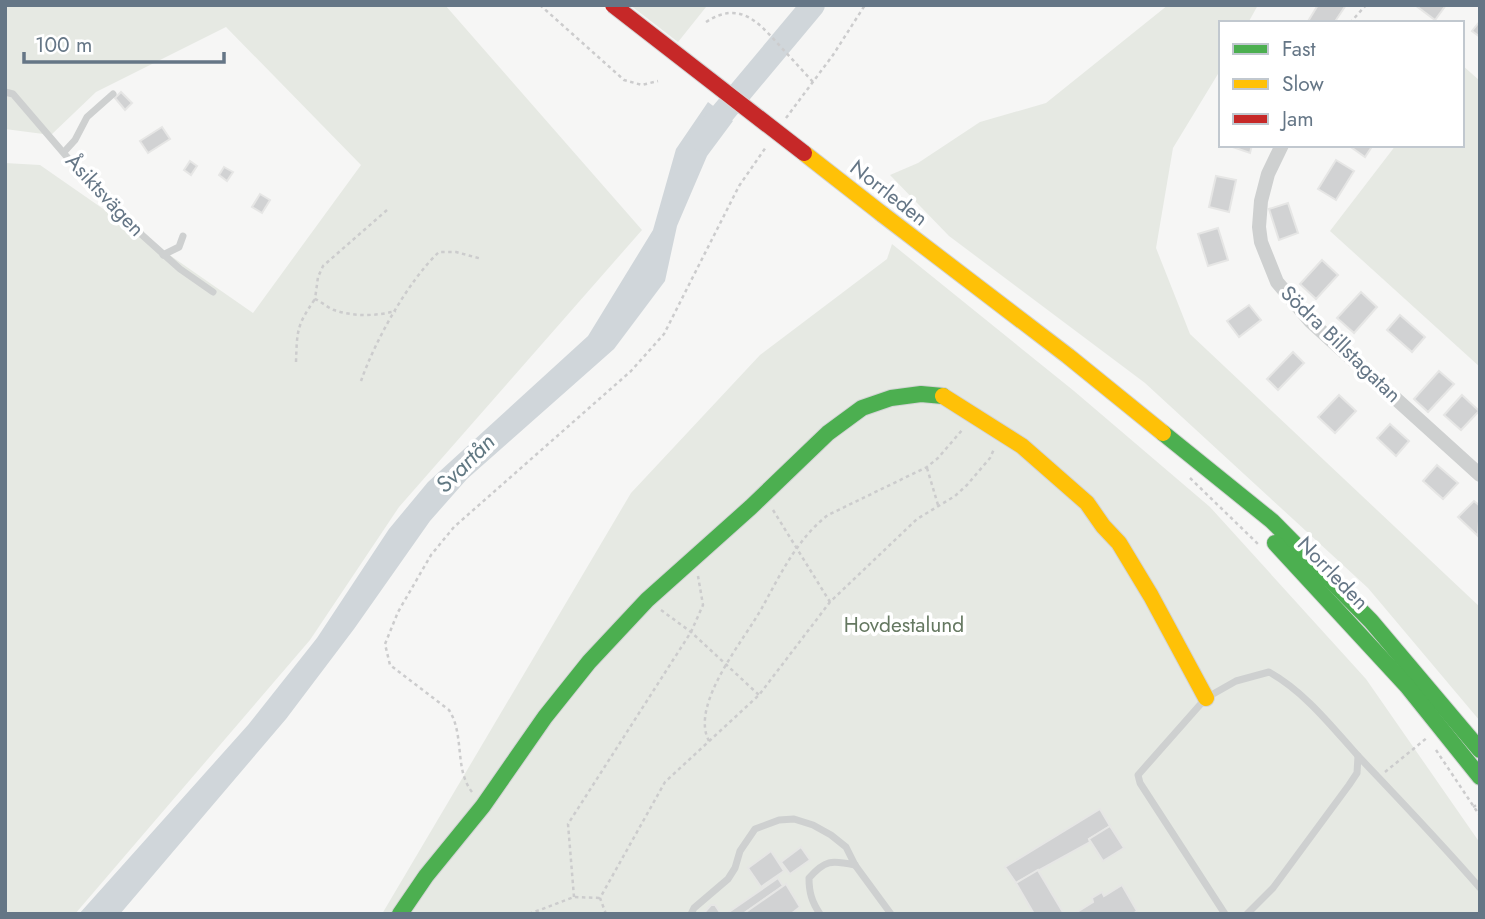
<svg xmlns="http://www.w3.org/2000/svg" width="1485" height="919" font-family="Jost,sans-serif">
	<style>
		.green { fill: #e6e9e3 }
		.water { fill: #d0d6da }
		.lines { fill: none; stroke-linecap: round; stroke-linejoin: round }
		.river { stroke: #d0d6da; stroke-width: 24 }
		.building { fill: #d1d2d3; stroke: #e6e6e5; stroke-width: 2 }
		.fast-casing { stroke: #d3d4d5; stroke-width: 18 }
		.slow-casing { stroke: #d3d4d5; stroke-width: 18 }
		.path { stroke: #cccccd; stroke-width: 2.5; stroke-dasharray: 3.5 3.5; stroke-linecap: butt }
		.lane { stroke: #ced0d0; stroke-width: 7 }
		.street { stroke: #ced0d0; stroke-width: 14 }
		.fast { stroke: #4caf50; stroke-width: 16 }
		.slow { stroke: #ffc107; stroke-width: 16 }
		.slow-bridge-casing { stroke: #d3d4d5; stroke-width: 18; stroke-linecap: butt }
		.jam-bridge-casing { stroke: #d3d4d5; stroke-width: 18; stroke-linecap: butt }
		.slow-bridge { stroke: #ffc107; stroke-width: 16 }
		.jam-bridge { stroke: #c62828; stroke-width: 16 }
		.labels { text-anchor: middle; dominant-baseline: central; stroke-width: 7; stroke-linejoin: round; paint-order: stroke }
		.street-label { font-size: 21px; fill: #657686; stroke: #fff }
		.park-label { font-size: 21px; fill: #657861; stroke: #fff }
		.water-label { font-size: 23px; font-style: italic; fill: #617882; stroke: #fff }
	</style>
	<rect width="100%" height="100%" fill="#f6f6f5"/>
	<g class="green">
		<polygon points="5,5 445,5 642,230 399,507 310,640 75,914 5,914 5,163 40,165 253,313 361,165 226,27 96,92 51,135 5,129"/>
		<polygon points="630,5 711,5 706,7 678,42"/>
		<polygon points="1168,5 1258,5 1248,23 1221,23 1221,69 1173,148 1156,248 1190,334 1480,607 1480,721 1368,588 1145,383 949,236 890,175 918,163 980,122 1046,103"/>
		<polygon points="1462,65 1480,81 1480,367 1330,231 1396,145 1462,145"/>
		<polygon points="892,244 1074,391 1210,507 1366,679 1480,843 1480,914 382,914 631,493 760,355 887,259"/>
	</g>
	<polygon class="water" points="708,102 733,121 707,156 677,226 665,281 614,349 467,479 430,521 354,629 286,719 120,914 79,914 248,725 317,638 389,529 428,482 588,336 653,230 676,149"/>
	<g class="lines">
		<polyline class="river" points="701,139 813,5"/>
	</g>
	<g class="building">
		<polygon points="1318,5 1346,5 1334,23 1307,23"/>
		<polygon points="1415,5 1446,5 1435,20"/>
		<polygon points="1480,21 1480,37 1472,31"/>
		<polygon points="121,92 132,103 125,110 115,98"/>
		<polygon points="162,127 170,139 148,153 140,141"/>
		<polygon points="1227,145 1252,145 1250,153"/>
		<polygon points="1348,145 1373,145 1365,157"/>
		<polygon points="1336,160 1354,171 1336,200 1318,189"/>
		<polygon points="190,161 197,166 191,175 184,170"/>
		<polygon points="224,167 233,172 227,181 219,175"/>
		<polygon points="1216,176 1236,180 1229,212 1209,207"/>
		<polygon points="260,194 270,200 262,213 252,207"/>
		<polygon points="1288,203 1298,233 1279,240 1269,209"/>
		<polygon points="1218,228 1228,260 1208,266 1198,234"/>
		<polygon points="1322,260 1338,275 1316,299 1300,284"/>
		<polygon points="1361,292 1377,307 1354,333 1337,318"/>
		<polygon points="1249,305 1261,320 1239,337 1227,321"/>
		<polygon points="1400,315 1425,337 1412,352 1387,330"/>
		<polygon points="1293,352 1304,363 1278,390 1267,379"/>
		<polygon points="1439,371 1454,384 1428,412 1414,399"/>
		<polygon points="1339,395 1356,411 1335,433 1318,417"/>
		<polygon points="1462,395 1479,411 1461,430 1444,415"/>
		<polygon points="1390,424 1409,441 1396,456 1377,438"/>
		<polygon points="1437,465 1458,483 1443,499 1423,481"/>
		<polygon points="1474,501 1480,506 1478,536 1458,517"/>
		<polygon points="1100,809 1110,826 1089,839 1090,842 1016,883 1005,867"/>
		<polygon points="1110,826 1124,848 1103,861 1089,839"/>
		<polygon points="801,847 810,860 790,874 781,862"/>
		<polygon points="771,851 784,871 761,887 748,868"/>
		<polygon points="1038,870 1039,872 1064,914 1034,914 1016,883"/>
		<polygon points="778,878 783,886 743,914 726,914"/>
		<polygon points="786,884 800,907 791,914 743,914"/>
		<polygon points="1122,885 1137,911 1133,914 1074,914 1093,902 1092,898 1102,892 1104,896"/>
		<polygon points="711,905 715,905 721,914 703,914"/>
	</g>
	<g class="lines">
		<g class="fast-casing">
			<g id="fast">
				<polyline points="1163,433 1272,521 1371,621 1480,750"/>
				<polyline points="1275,543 1407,686 1480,777"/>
				<polyline points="400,914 426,876 483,806 545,717 589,662 647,600 751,507 828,433 862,408 891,398 921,394 943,396"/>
			</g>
		</g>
		<g class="slow-casing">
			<g id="slow">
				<polyline points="882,214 1068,356 1163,433"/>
				<polyline points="943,396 1022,446 1087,503 1103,526 1119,543 1151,596 1206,698"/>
			</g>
		</g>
		<g class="path">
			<polyline points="540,5 624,80 642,85 658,81"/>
			<path d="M706 22C740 0 758 22 780 46 791 58 802 70 813 82"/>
			<polyline points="1350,23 1366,5"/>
			<polyline points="786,118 833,55 865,5"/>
			<path d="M387 210 323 266 318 277 315 299C322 302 328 308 334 310 354 317 377 316 396 311"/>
			<path d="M296 362C297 330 297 325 315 299"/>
			<path d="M361 381C375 341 408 281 439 252H456L482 259"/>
			<polyline points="927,468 938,505"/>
			<polyline points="1190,478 1258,544"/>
			<polyline points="773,510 830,602"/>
			<polyline points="661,610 691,632 759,695"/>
			<path d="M709 741C689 704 746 638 763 606 781 573 798 538 828 515L927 467 938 458 963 429"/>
			<polyline points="1436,750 1480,816"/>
			<polyline points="1385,772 1428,737"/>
			<path d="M472 792C454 769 465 735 449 710L390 665 385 644 398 612 431 555 454 527 631 371 664 334 739 186 766 147"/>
			<polyline points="1473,807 1480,803"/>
			<polyline points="574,897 568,824 691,632 703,605 698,576"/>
			<polyline points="529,914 574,897 600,898"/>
			<polyline points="606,914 600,898 665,782 759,695 830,602 917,519 955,496 967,485 990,458 994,449"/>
		</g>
		<g class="lane">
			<polyline points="5,92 13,94 85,178 142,235 180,269 213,292"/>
			<polyline points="64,152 75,140 87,117 113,94"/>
			<polyline points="163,255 179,247 183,236"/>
			<polyline points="691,914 694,908 728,879 735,868 740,851 755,829 779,820 794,819 813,825 831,835 846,847 855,865 891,914"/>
			<path d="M820 914C812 902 809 893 809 878 825 860 831 860 855 865"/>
			<path d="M1225 914 1140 783 1138 775 1206 698 1236 681 1269 672C1305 692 1332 727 1359 757 1400 800 1441 843 1480 888"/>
			<polyline points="1247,914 1273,888 1349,785 1357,773 1358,756"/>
		</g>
		<polyline class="street" points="1282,145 1268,174 1261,201 1259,227 1261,242 1277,282 1310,321 1480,475"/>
		<use href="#fast" class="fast"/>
		<use href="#slow" class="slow"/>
		<g class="slow-bridge-casing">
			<polyline id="slow-bridge" points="804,153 882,214"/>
		</g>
		<g class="jam-bridge-casing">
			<polyline id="jam-bridge" points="613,5 804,153"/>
		</g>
		<use href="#slow-bridge" class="slow-bridge"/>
		<use href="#jam-bridge" class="jam-bridge"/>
	</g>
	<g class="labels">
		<g class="street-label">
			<text transform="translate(889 193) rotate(38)">Norrleden</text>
			<text transform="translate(105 195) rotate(47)">Åsiktsvägen</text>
			<text transform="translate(1341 344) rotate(44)">Södra Billstagatan</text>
			<text transform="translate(1333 573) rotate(46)">Norrleden</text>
		</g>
		<g class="park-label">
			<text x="904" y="625">Hovdestalund</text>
		</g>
		<g class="water-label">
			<text transform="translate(465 463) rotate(-45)">Svartån</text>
		</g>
	</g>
	<rect width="1485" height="919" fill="none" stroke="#657686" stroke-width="14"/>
	<rect x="1219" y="21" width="245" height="126" fill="#ffffff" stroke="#c1c8cf" stroke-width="2"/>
	<rect x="1233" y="44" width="35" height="10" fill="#4caf50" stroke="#c1c8cf" stroke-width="2"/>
	<text x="1282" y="56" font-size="21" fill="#657686">Fast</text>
	<rect x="1233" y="79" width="35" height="10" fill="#ffc107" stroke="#c1c8cf" stroke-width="2"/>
	<text x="1282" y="91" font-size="21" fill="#657686">Slow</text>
	<rect x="1233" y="114" width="35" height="10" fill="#c62828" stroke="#c1c8cf" stroke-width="2"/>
	<text x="1282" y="126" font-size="21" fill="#657686">Jam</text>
	<path d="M24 52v10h200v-10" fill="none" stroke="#657686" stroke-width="3.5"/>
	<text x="35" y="52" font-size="21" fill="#657686" stroke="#ffffff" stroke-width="5" paint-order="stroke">100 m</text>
</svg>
